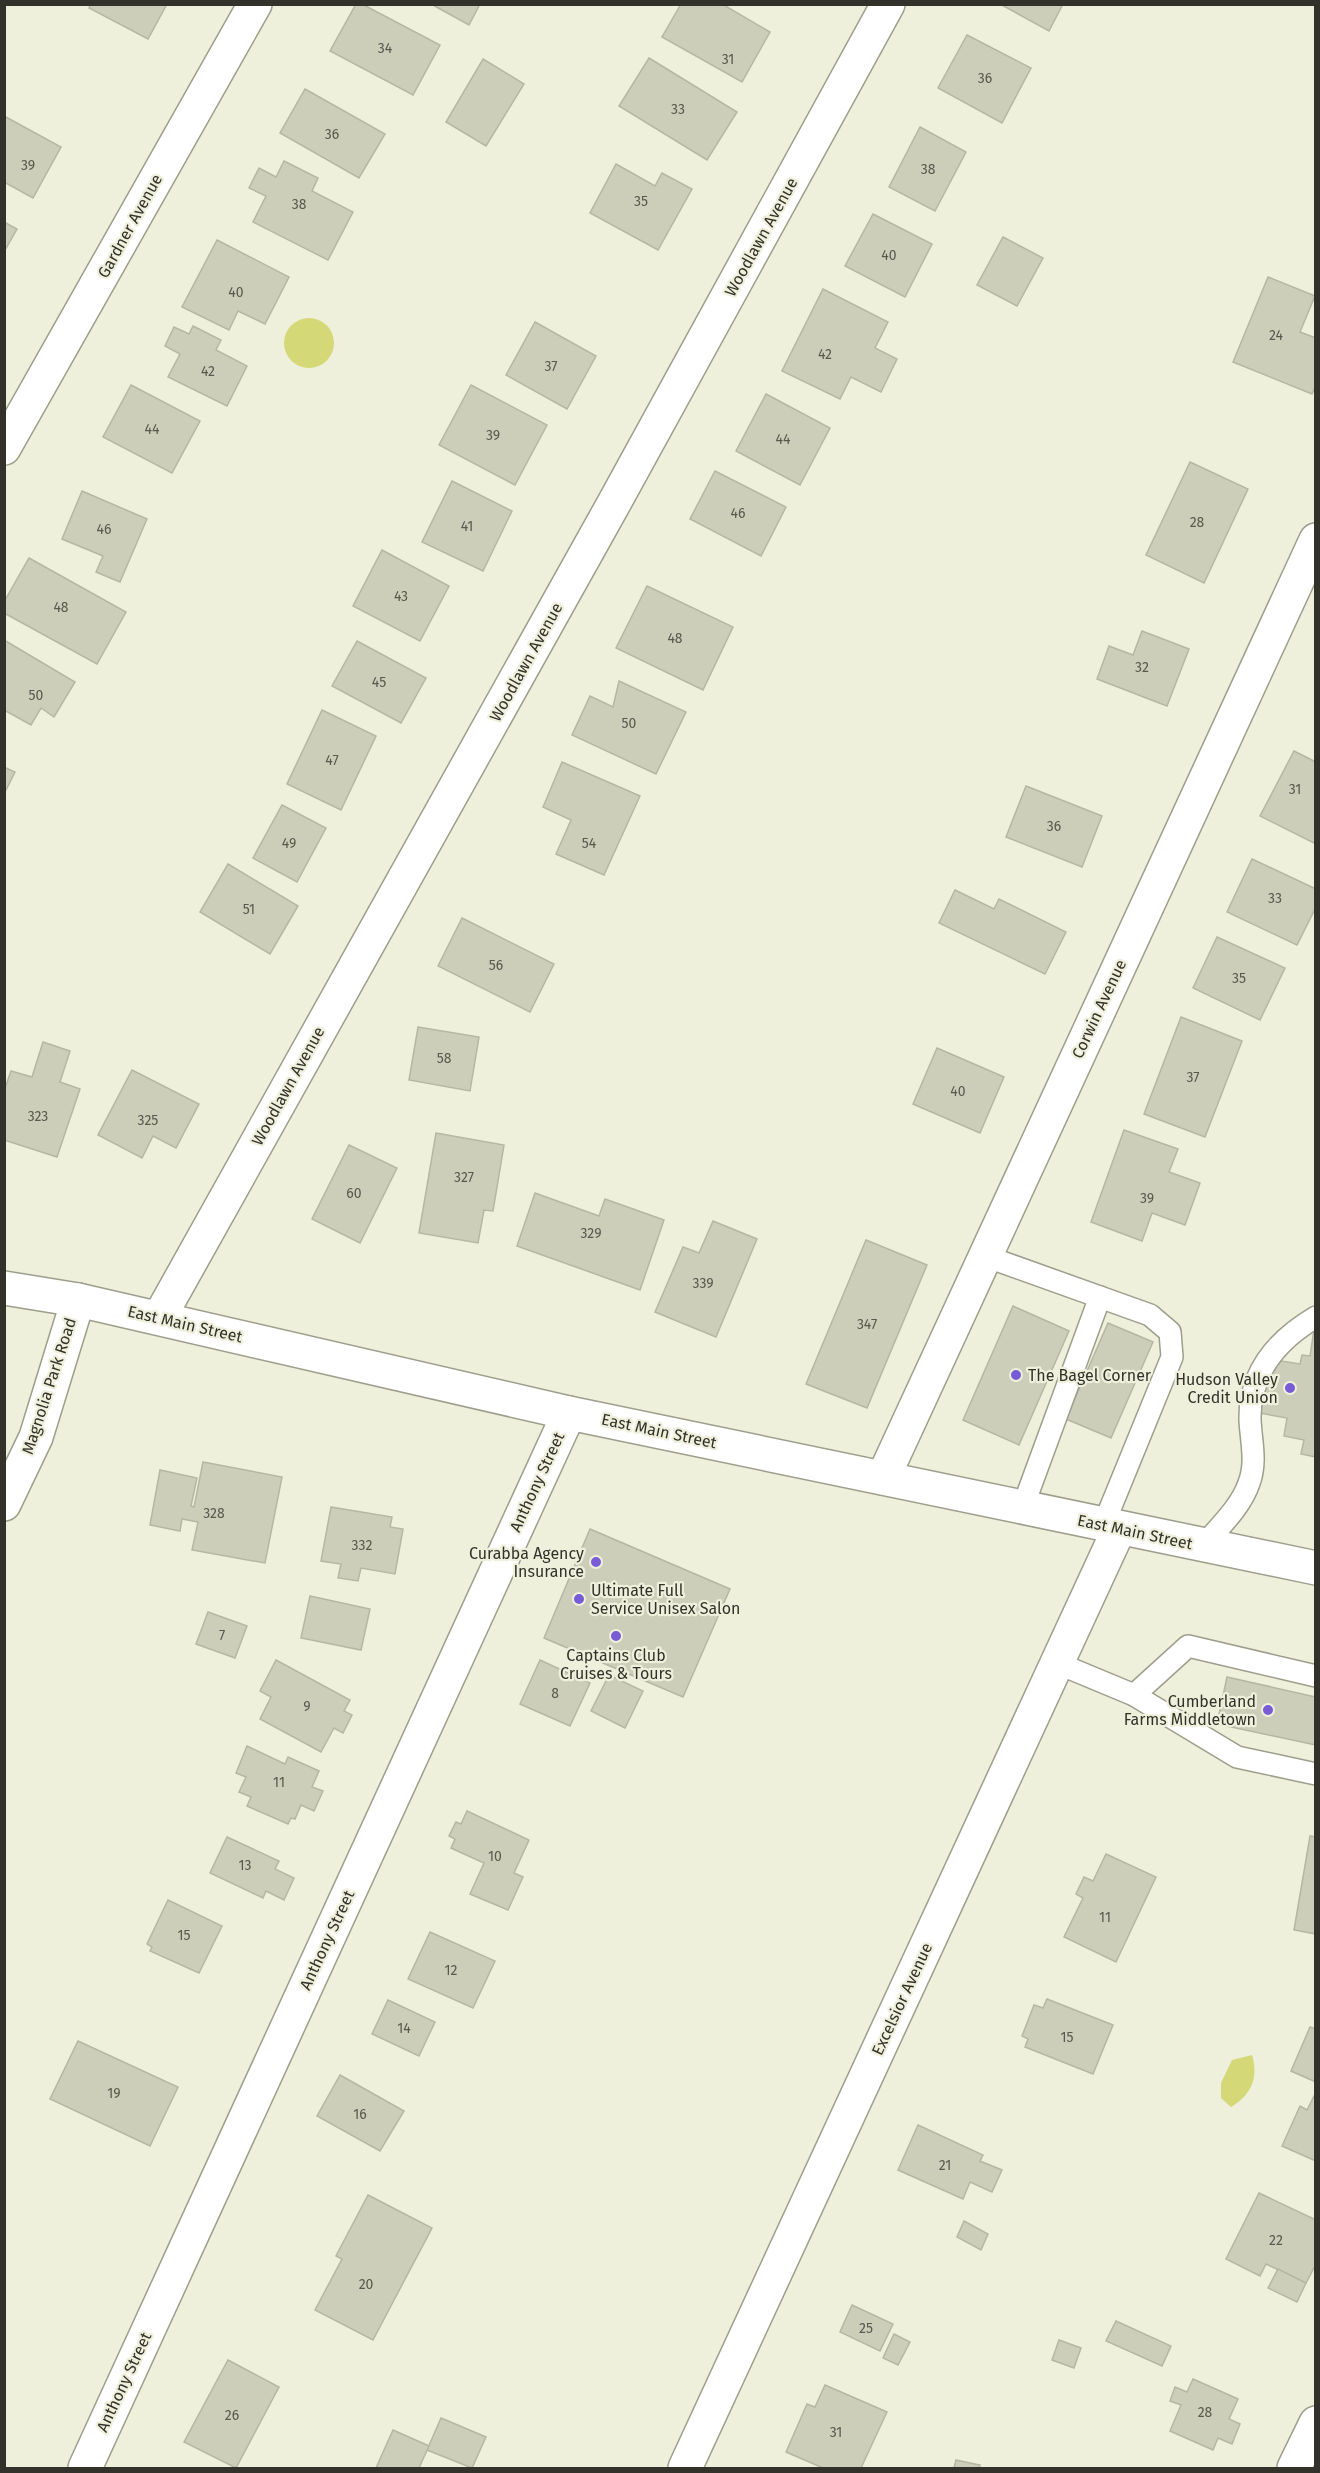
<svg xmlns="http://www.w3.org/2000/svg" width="1320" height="2473" font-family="'Fira Sans',sans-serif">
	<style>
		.water { fill: #d5d876 }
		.building { fill: #cdceba; stroke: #b5b6a3; stroke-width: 1.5 }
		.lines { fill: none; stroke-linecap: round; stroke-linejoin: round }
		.lane-casing { stroke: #9d9e8b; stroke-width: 24 }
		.street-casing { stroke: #9d9e8b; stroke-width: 36 }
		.secondary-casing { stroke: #9d9e8b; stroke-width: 36 }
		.lane { stroke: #fff; stroke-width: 21 }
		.street { stroke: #fff; stroke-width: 33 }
		.secondary { stroke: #fff; stroke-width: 33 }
		.poi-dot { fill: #775cd6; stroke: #eff0dc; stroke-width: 2 }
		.labels { text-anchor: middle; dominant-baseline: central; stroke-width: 4.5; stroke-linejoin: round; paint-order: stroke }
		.number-label { font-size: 14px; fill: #59594e }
		.street-label { font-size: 16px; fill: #32322a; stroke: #eff0dc }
		.poi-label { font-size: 16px; fill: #32322a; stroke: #eff0dc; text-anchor: end }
	</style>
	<rect width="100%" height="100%" fill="#eff0dc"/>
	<g class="water">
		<circle cx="309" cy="343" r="25"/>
		<path d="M1252 2055C1259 2078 1251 2095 1231 2107L1221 2098V2083L1232 2060Z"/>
	</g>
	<g class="building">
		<polygon points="91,4 167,4 148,39 89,8"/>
		<polygon points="356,4 362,4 440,45 413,95 330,51"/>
		<polygon points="431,4 480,4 469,25"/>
		<polygon points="681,4 722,4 770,32 742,82 662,37"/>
		<polygon points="1000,4 1063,4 1049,31"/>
		<polygon points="967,35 1031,68 1002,123 938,88"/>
		<polygon points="649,58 737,112 707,160 619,106"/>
		<polygon points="483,59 524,84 486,146 446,122"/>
		<polygon points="305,89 385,134 359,178 280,133"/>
		<polygon points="4,116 61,147 33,198 4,182"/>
		<polygon points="920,127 966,152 935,211 889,187"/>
		<polygon points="284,161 318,178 312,191 353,212 328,260 253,222 266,196 249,188 259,168 276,177"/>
		<polygon points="616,164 655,186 662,173 692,189 658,250 590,213"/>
		<polygon points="873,214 932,244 905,297 845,266"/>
		<polygon points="4,222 17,229 4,252"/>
		<polygon points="1003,237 1043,258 1017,306 977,285"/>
		<polygon points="217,240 289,277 265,324 238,311 229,330 182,307"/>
		<polygon points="1268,277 1315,296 1300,332 1316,338 1316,385 1312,394 1233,362"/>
		<polygon points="823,289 888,322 875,348 897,359 881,392 851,377 840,399 782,371"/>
		<polygon points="535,322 596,356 567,409 506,375"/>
		<polygon points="193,326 221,340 216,350 247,366 227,406 168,377 180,354 165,346 174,327 189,334"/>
		<polygon points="131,385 200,421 172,473 103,437"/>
		<polygon points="471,385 547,425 515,485 439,445"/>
		<polygon points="766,394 830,428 800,485 736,451"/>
		<polygon points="1190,462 1248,489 1204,583 1146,555"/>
		<polygon points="715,471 786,507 761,556 690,519"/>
		<polygon points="452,481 512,511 483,571 422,542"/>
		<polygon points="82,491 147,519 120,582 96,572 103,556 62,539"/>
		<polygon points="382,550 449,586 420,641 353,606"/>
		<polygon points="29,558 126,612 97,664 4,613 4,602"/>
		<polygon points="647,586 733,627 703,690 616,648"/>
		<polygon points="1142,631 1189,649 1167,706 1097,679 1109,646 1133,655"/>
		<polygon points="4,640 75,682 54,717 41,708 31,725 4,710"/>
		<polygon points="357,641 426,678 401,723 332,686"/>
		<polygon points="619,681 686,712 656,774 572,735 590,696 613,707"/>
		<polygon points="322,710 376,736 341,810 287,784"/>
		<polygon points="1294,751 1316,762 1316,844 1260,816"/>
		<polygon points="562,762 640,796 604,875 556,854 571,820 543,807"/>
		<polygon points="4,767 15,772 4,794"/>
		<polygon points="1026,786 1102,816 1082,867 1006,837"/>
		<polygon points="282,805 326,828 297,882 253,858"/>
		<polygon points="1252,859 1316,889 1316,907 1297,945 1227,912"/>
		<polygon points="228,864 298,906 270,954 200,912"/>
		<polygon points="955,890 994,909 999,899 1066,932 1045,974 939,923"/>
		<polygon points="462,918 554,964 530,1012 438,966"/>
		<polygon points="1217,937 1285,968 1260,1020 1193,988"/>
		<polygon points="1181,1017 1242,1041 1205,1137 1144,1114"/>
		<polygon points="418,1027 479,1037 470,1091 409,1080"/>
		<polygon points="43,1042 70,1051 60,1082 80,1089 57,1157 4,1140 4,1091 11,1071 32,1077"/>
		<polygon points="937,1048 1004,1077 980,1133 913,1104"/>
		<polygon points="132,1070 199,1104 176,1148 153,1136 142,1158 98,1135"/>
		<polygon points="1124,1130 1178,1149 1169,1172 1200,1183 1185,1225 1152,1213 1142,1241 1091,1222"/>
		<polygon points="436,1133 504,1145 493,1211 484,1210 478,1243 419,1233"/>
		<polygon points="349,1145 397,1168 360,1243 312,1219"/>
		<polygon points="535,1193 599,1216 605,1199 664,1220 640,1290 517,1246"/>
		<polygon points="713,1221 757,1239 716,1337 655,1312 683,1247 699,1253"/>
		<polygon points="866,1240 927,1265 867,1408 806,1384"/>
		<polygon points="1013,1306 1069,1331 1019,1445 963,1420"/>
		<polygon points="1108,1323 1153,1342 1111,1438 1066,1419"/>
		<polygon points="1315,1323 1316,1457 1301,1454 1304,1440 1284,1436 1287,1418 1259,1413 1269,1359 1300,1364 1302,1355 1310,1356"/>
		<polygon points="203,1462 282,1477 265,1563 192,1550 198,1522 182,1519 180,1531 150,1525 160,1470 197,1478 191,1506 194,1507"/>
		<polygon points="331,1507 392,1517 390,1527 403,1529 395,1574 361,1568 358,1581 338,1578 341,1564 321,1561"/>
		<polygon points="590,1529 730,1589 683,1697 544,1638"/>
		<polygon points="310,1596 370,1609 361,1650 301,1638"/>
		<polygon points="208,1612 247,1626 235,1658 196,1644"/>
		<polygon points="276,1660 350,1700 344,1711 352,1715 343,1733 334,1728 321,1752 260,1719 271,1697 260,1691"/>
		<polygon points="540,1660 590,1683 570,1726 520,1704"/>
		<polygon points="609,1675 643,1691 625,1728 591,1711"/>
		<polygon points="1227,1677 1316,1697 1316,1745 1217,1724"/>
		<polygon points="247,1746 285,1764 288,1757 319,1771 312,1787 323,1791 314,1811 301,1805 295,1819 291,1818 288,1824 247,1806 251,1797 239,1792 246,1777 236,1773"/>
		<polygon points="467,1811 529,1840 514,1873 523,1877 508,1910 470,1894 484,1863 451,1848 455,1839 449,1836 456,1822 461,1824"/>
		<polygon points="1310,1836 1316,1837 1316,1934 1294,1930"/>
		<polygon points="227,1837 279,1861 275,1869 294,1878 284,1900 266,1891 263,1898 210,1873"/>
		<polygon points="1106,1854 1156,1877 1116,1962 1064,1937 1083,1898 1076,1894 1084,1877 1093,1881"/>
		<polygon points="168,1900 222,1926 199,1973 150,1951 152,1947 147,1944"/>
		<polygon points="430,1932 495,1961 473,2008 408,1979"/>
		<polygon points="1047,1999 1113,2025 1093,2074 1025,2047 1028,2039 1022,2036 1034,2005 1043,2008"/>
		<polygon points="388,2000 435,2022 419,2056 372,2034"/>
		<polygon points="1310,2027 1316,2029 1316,2082 1291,2071"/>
		<polygon points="78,2041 178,2087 150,2146 50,2099"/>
		<polygon points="340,2075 404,2111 380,2151 317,2116"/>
		<polygon points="1316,2092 1316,2161 1282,2146 1300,2106 1307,2110"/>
		<polygon points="918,2125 983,2155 980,2161 1002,2170 992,2192 970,2182 963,2199 898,2170"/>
		<polygon points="1259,2193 1316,2220 1316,2264 1306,2283 1266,2264 1260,2276 1226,2259"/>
		<polygon points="368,2195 432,2228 373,2340 315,2310 342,2259 336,2256"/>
		<polygon points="964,2221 988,2234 981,2250 957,2237"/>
		<polygon points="1278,2269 1306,2283 1297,2302 1268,2288"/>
		<polygon points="852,2305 893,2324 880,2351 840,2332"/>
		<polygon points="1116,2321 1171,2346 1162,2366 1106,2341"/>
		<polygon points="894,2334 910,2342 898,2365 883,2358"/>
		<polygon points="1059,2340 1081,2348 1074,2368 1052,2360"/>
		<polygon points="228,2360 279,2387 236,2468 184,2442"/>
		<polygon points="1193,2379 1238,2399 1229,2419 1240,2424 1232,2444 1218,2438 1213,2450 1170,2431 1181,2405 1170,2401 1175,2387 1187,2392"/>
		<polygon points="825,2385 887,2412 861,2468 823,2468 786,2452 807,2404 815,2407"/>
		<polygon points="441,2418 486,2437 472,2468 427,2450"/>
		<polygon points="393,2430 429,2446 419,2468 376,2468"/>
		<polygon points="956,2460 980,2465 979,2468 954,2468"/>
	</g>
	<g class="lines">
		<g class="lane-casing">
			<g id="lane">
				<polyline points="985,1256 1150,1315 1170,1332 1172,1357 1103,1526"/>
				<polyline points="1022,1509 1100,1297"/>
				<path d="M1203 1546C1219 1527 1241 1507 1249 1483 1257 1462 1251 1441 1250 1420 1249 1373 1277 1340 1316 1317"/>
				<polyline points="1057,1663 1134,1695 1237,1757 1316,1774"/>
				<polyline points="1134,1695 1188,1646 1316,1676"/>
			</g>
		</g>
		<g class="street-casing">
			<g id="street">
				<polyline points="4,448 255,4"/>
				<polyline points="159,1318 613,505 888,4"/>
				<polyline points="883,1478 1316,540"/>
				<polyline points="4,1504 36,1437 78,1300"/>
				<polyline points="85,2468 569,1413"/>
				<polyline points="685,2468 1119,1529"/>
				<polyline points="1294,2468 1316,2423"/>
			</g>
		</g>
		<g class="secondary-casing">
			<polyline id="secondary" points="4,1288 78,1300 569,1413 1316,1568"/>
		</g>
		<use href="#lane" class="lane"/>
		<use href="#street" class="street"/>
		<use href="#secondary" class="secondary"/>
	</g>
	<g class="poi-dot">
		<circle cx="1016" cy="1375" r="6"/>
		<circle cx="1290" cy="1388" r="6"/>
		<circle cx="596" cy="1562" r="6"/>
		<circle cx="579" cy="1599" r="6"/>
		<circle cx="616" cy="1636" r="6"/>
		<circle cx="1268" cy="1710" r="6"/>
	</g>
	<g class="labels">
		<g class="number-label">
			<text x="385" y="48">34</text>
			<text x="728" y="59">31</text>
			<text x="985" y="78">36</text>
			<text x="678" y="109">33</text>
			<text x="332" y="134">36</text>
			<text x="28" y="165">39</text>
			<text x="928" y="169">38</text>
			<text x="641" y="201">35</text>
			<text x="299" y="204">38</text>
			<text x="889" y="255">40</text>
			<text x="236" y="292">40</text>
			<text x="1276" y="335">24</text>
			<text x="825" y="354">42</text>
			<text x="551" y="366">37</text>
			<text x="208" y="371">42</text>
			<text x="152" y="429">44</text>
			<text x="493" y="435">39</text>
			<text x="783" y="439">44</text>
			<text x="738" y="513">46</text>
			<text x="1197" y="522">28</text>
			<text x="467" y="526">41</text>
			<text x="104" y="529">46</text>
			<text x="401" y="596">43</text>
			<text x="61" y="607">48</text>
			<text x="675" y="638">48</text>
			<text x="1142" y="667">32</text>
			<text x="379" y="682">45</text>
			<text x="36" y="695">50</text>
			<text x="629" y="723">50</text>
			<text x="332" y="760">47</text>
			<text x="1295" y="789">31</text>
			<text x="1054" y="826">36</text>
			<text x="289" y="843">49</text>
			<text x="589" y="843">54</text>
			<text x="1275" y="898">33</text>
			<text x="249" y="909">51</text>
			<text x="496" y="965">56</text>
			<text x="1239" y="978">35</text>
			<text x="444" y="1058">58</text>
			<text x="1193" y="1077">37</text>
			<text x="958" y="1091">40</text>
			<text x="38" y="1116">323</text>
			<text x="148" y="1120">325</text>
			<text x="464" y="1177">327</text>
			<text x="354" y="1193">60</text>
			<text x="1147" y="1198">39</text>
			<text x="591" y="1233">329</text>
			<text x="703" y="1283">339</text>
			<text x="867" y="1324">347</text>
			<text x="214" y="1513">328</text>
			<text x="362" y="1545">332</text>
			<text x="222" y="1635">7</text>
			<text x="555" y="1693">8</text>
			<text x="307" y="1706">9</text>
			<text x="279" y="1782">11</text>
			<text x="495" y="1856">10</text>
			<text x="245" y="1865">13</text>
			<text x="1105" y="1917">11</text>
			<text x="184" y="1935">15</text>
			<text x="451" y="1970">12</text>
			<text x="404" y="2028">14</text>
			<text x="1067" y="2037">15</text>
			<text x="114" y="2093">19</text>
			<text x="360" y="2114">16</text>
			<text x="945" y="2165">21</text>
			<text x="1276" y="2240">22</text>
			<text x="366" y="2284">20</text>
			<text x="866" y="2328">25</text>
			<text x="1205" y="2412">28</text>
			<text x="232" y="2415">26</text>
			<text x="836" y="2432">31</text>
		</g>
		<g class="street-label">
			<text transform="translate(130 226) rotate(-61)">Gardner Avenue</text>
			<text transform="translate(761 237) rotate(-61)">Woodlawn Avenue</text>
			<text transform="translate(526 662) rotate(-61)">Woodlawn Avenue</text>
			<text transform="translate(1099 1009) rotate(-65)">Corwin Avenue</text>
			<text transform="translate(288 1086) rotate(-61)">Woodlawn Avenue</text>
			<text transform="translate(185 1324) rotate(13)">East Main Street</text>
			<text transform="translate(49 1386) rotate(-72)">Magnolia Park Road</text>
			<text transform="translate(659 1431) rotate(12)">East Main Street</text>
			<text transform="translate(537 1482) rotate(-65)">Anthony Street</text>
			<text transform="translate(1135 1532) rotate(12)">East Main Street</text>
			<text transform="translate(327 1940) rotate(-65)">Anthony Street</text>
			<text transform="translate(902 1999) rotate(-65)">Excelsior Avenue</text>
			<text transform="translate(124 2382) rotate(-65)">Anthony Street</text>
		</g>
		<g class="poi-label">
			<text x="1028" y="1375" text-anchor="start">The Bagel Corner</text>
			<text x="1278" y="1379">Hudson Valley<tspan x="1278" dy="18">Credit Union</tspan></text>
			<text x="584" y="1553">Curabba Agency<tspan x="584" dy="18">Insurance</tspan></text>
			<text x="591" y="1590" text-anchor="start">Ultimate Full<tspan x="591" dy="18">Service Unisex Salon</tspan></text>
			<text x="616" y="1655" text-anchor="middle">Captains Club<tspan x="616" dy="18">Cruises &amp; Tours</tspan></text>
			<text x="1256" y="1701">Cumberland<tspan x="1256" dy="18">Farms Middletown</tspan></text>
		</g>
	</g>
	<rect width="1320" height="2473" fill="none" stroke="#32322a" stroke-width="12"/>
</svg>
